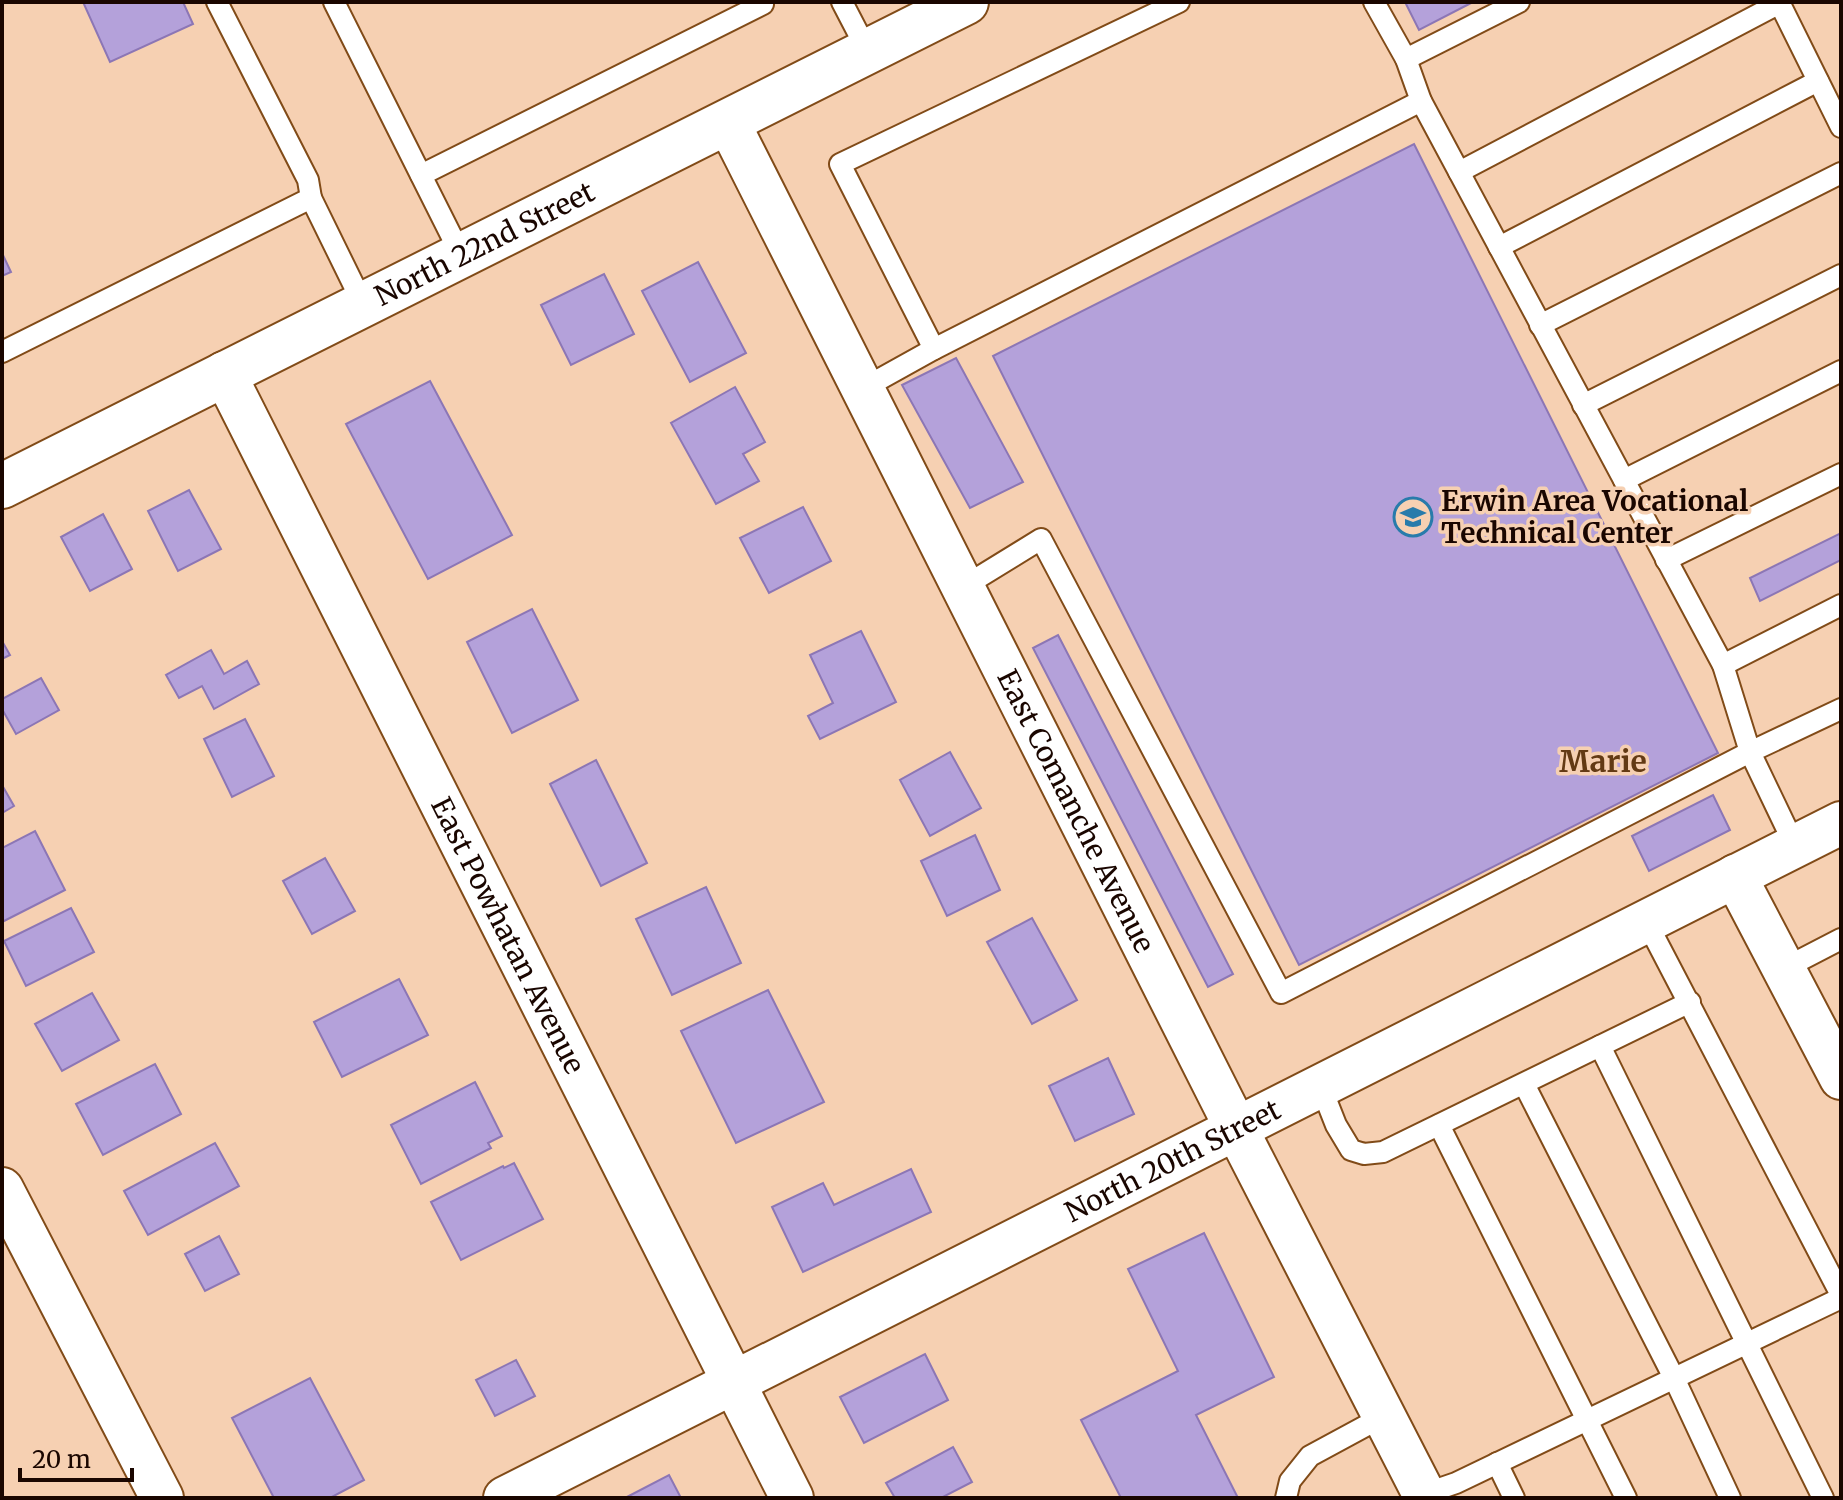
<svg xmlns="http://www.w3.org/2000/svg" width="1843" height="1500" font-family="Merriweather,serif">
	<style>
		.building { fill: #b4a1da; stroke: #8c76b5; stroke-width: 2 }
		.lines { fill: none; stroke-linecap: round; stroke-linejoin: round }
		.service-casing { stroke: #814b18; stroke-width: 24 }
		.minor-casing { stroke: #814b18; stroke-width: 46 }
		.tertiary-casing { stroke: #814b18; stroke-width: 48 }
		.service { stroke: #fff; stroke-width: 20 }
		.minor { stroke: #fff; stroke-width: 42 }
		.tertiary { stroke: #fff; stroke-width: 44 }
		.labels { text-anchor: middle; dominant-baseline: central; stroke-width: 7; stroke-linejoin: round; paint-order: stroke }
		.street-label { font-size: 28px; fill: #1a0600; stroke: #f6d0b2 }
		.poi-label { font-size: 28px; font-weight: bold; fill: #1a0600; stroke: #f6d0b2; text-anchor: start }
		.neighbourhood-label { font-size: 30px; font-weight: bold; fill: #633a14; stroke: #f6d0b2 }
	</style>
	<rect width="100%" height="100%" fill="#f6d0b2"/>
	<g class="building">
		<polygon points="83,2 183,2 193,24 110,62"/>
		<polygon points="1405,2 1473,2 1419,30"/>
		<polygon points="1414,144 1718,753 1299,965 993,356"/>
		<polygon points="2,253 11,272 2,276"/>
		<polygon points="698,262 746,353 690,382 642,291"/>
		<polygon points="604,274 634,334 571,365 541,305"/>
		<polygon points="956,358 1023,482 970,508 902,385"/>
		<polygon points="430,381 512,535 428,579 346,424"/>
		<polygon points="735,387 765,442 743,454 759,481 716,504 671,423"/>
		<polygon points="189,490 221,549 178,571 148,511"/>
		<polygon points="803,507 831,561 769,593 740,538"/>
		<polygon points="103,514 132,569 90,591 61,537"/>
		<polygon points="1841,533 1841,560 1760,601 1750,578"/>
		<polygon points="532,609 578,700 512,733 467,642"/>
		<polygon points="861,631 896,702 820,739 808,716 833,703 810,655"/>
		<polygon points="1058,635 1233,974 1208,987 1033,648"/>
		<polygon points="2,641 10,655 2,659"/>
		<polygon points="211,650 224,674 247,661 259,684 214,709 202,686 179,698 166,675"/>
		<polygon points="41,678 59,710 16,734 2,709 2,699"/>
		<polygon points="245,719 274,776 232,797 204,739"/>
		<polygon points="950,752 981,808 930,836 900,780"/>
		<polygon points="596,760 647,863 601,886 550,784"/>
		<polygon points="2,785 14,806 2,813"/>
		<polygon points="1713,795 1730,830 1649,871 1632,836"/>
		<polygon points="35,831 65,890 2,922 2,848"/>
		<polygon points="975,835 1000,890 947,916 921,861"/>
		<polygon points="325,858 355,911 312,934 283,881"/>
		<polygon points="706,887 741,963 672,995 636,919"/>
		<polygon points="71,908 94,952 26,986 4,941"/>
		<polygon points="1032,918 1077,1000 1032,1024 987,942"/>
		<polygon points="399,979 428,1035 342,1077 314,1022"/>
		<polygon points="768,990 824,1102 736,1143 681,1031"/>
		<polygon points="92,993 119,1040 62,1071 35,1024"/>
		<polygon points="1108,1058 1134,1114 1075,1141 1049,1086"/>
		<polygon points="155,1064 181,1114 103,1155 76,1104"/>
		<polygon points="475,1082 502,1136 488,1143 491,1148 421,1184 391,1125"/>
		<polygon points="215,1143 239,1186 148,1235 124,1191"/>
		<polygon points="514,1163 543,1219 461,1260 431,1202 503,1166 504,1168"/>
		<polygon points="911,1169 931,1212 803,1272 772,1207 823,1183 834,1205"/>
		<polygon points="1204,1233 1274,1377 1196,1415 1238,1498 1121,1498 1081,1420 1178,1371 1128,1269"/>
		<polygon points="219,1236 239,1274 205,1291 185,1254"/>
		<polygon points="925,1354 948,1400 864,1443 840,1397"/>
		<polygon points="516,1360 535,1396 495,1416 476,1380"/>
		<polygon points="310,1378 364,1480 330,1498 274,1498 232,1418"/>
		<polygon points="953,1447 972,1482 941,1498 895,1498 886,1483"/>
		<polygon points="669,1475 681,1498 625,1498"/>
	</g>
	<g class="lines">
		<g class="service-casing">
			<g id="service">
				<polyline points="334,2 461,255"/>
				<polyline points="842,2 868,52"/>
				<polyline points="1179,2 840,164 934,349 1421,101 1406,59"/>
				<polyline points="1374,2 1406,59 1519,2"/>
				<polyline points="1779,2 1841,127"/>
				<polyline points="1459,172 1780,3"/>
				<polyline points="421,175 763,4"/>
				<polyline points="311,198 363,304"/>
				<polyline points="1499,247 1818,81"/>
				<polyline points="1540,325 1841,173"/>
				<polyline points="2,352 311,198 308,180 217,2"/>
				<polyline points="862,389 934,349"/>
				<polyline points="1583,405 1841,275"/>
				<polyline points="1624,480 1841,371"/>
				<polyline points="1666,560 1841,474"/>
				<polyline points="963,587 1041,539 1281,993 1750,752 1723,665 1421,101"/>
				<polyline points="1723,665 1841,605"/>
				<polyline points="1795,846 1750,752 1841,709"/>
				<polyline points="1646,921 1841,1295"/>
				<polyline points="1783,969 1841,939"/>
				<polyline points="1600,1046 1823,1498"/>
				<polyline points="1524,1084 1674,1378 1730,1498"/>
				<polyline points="1321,1087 1336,1125 1351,1150 1364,1154 1383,1152 1690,1002"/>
				<polyline points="1439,1125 1626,1498"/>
				<polyline points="1497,1463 1514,1498"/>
				<polyline points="1424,1494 1456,1483 1841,1298"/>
				<polyline points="1286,1498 1290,1481 1310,1456 1384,1416"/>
			</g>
		</g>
		<g class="minor-casing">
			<g id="minor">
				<path id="s1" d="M728 122 1237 1130 1426 1498"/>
				<path id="s2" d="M224 373 792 1498"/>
				<polyline points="1735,876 1841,1078"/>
				<polyline points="2,1189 162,1498"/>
				<path id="s3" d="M505 1498 1841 823"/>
			</g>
		</g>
		<g class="tertiary-casing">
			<g id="tertiary">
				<path id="s4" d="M2 486 966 2"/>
			</g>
		</g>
		<use href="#service" class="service"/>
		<use href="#minor" class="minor"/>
		<use href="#tertiary" class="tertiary"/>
	</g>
	<defs>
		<g id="school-ring" transform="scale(2)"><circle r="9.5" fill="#f6d0b2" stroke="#287bab" stroke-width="1.5"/><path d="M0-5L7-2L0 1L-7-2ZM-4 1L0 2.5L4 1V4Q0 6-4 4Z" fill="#287bab"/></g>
	</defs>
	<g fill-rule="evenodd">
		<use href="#school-ring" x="1413" y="517"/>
	</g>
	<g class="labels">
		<g class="street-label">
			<text stroke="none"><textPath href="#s4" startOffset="540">North 22nd Street</textPath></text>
			<text stroke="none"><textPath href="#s1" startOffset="772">East Comanche Avenue</textPath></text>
			<text stroke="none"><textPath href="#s2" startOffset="630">East Powhatan Avenue</textPath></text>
			<text stroke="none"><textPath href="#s3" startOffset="748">North 20th Street</textPath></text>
		</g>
		<g class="poi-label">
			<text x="1441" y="501">Erwin Area Vocational<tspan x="1441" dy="32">Technical Center</tspan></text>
		</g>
		<g class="neighbourhood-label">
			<text x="1603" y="761">Marie</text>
		</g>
	</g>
	<rect width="1843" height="1500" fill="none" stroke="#1a0600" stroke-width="8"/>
	<path d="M20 1468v12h112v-12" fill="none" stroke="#1a0600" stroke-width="4"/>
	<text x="32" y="1468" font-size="24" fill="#1a0600" stroke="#f6d0b2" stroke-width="6" paint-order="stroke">20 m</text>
</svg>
